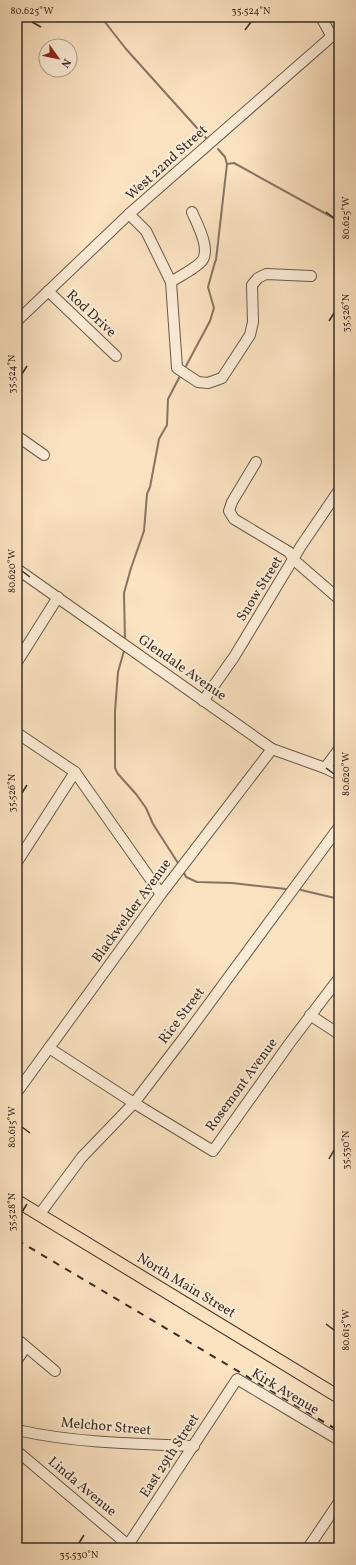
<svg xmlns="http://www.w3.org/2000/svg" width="356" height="1565" font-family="Vollkorn,serif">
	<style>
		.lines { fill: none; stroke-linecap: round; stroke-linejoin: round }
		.stream { stroke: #867462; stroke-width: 2 }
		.minor-casing { stroke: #6a5a4b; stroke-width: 12 }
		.major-casing { stroke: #3a2d24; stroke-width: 14 }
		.minor { stroke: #fcecd7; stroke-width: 10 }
		.major { stroke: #fbe2c1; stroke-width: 12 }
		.rail { stroke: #3a2d24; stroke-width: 2; stroke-dasharray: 7 7; stroke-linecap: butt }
		.ticks { fill: none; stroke: #3a2d24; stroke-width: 1.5 }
		.labels { text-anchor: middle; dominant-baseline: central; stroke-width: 4; stroke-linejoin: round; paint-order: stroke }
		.street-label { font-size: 14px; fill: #3a2d24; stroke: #fcecd7 }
		.neatline { fill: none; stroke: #3a2d24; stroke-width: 1.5 }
		.ticks-label { font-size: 10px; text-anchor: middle; fill: #3a2d24 }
	</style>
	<rect width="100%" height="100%" fill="#fbe2c1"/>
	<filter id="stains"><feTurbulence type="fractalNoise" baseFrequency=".005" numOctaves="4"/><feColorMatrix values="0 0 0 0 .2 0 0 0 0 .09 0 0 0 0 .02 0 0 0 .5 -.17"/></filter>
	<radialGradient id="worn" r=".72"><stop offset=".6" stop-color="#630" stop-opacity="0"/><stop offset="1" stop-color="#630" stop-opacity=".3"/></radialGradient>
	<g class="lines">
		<g class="stream">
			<polyline points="101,17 126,49 206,138"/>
			<polyline points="227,164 234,163 339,221"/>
			<polyline points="186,366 210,321 214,308 208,287 215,262 216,260 227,164 225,157 218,149"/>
			<polyline points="125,641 124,593 131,568 144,531 147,494 150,487 159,439 167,425 168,399 180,376"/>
			<polyline points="124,651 118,672 115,711 115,768 118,774 136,794 146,808 153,824 178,863"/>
			<polyline points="184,873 186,877 197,882 232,883 286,889"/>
			<polyline points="301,890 339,899"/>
		</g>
		<g class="minor-casing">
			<g id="minor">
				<polyline points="321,17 332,37"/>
				<polyline points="129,214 146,231 171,282 177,368 198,382 208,383 222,378 250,335 253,322 252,285 258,278 266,274 311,276"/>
				<path d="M171 282C180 276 191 271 200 263 213 252 197 224 192 212"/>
				<polyline points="48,291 116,356"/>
				<polyline points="17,321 129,214 339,30"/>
				<polyline points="17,436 44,455"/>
				<polyline points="256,462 232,502 229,511 234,519 289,552 294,560 339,599"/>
				<polyline points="17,569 272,749 325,768 339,775"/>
				<polyline points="17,662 58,597"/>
				<polyline points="203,701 234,657 301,546 339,490"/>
				<polyline points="17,733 75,772 161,894"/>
				<polyline points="325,768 339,749"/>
				<polyline points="17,862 75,772"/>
				<polyline points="310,1015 339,1034"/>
				<polyline points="49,1048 134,1103 213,1151 289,1044 339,978"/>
				<polyline points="17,1092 161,894 272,749"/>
				<polyline points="39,1215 82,1157 134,1103 189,1031 339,827"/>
				<polyline points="17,1339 55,1371"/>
				<polyline points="17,1360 26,1347"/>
				<path d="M17 1430C75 1443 135 1444 194 1446"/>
				<polyline points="17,1451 128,1545"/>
				<polyline points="126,1548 237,1379 339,1440"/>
				<polyline points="308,1548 339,1502"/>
			</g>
		</g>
		<g class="major-casing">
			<polyline id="major" points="17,1201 339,1397"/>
		</g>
		<use href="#minor" class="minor"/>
		<use href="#major" class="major"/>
		<polyline class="rail" points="17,1240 339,1431"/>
	</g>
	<path class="ticks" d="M32 22 41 27M245 30 251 22M326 212 334 218M329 321 334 313M22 374 27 366M22 571 30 577M326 768 334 774M22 793 27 785M22 1127 30 1133M329 1159 334 1150M22 1212 27 1204M326 1324 334 1330M79 1543 84 1535"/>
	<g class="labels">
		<g class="street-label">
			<text transform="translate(167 163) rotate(-42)">West 22nd Street</text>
			<text transform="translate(91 314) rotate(43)">Rod Drive</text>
			<text transform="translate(260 589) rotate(-58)">Snow Street</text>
			<text transform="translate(182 668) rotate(35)">Glendale Avenue</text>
			<text transform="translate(132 911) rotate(-54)">Blackwelder Avenue</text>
			<text transform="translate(182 1016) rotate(-53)">Rice Street</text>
			<text transform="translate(242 1085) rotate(-54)">Rosemont Avenue</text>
			<text transform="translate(186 1286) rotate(31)">North Main Street</text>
			<text transform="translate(285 1392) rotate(31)">Kirk Avenue</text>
			<text transform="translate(106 1427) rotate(5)">Melchor Street</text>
			<text transform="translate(170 1456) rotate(-57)">East 29th Street</text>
			<text transform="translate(82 1487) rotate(40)">Linda Avenue</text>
		</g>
	</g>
	<rect width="356" height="1565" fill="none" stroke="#fbe2c1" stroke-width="44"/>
	<g transform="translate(58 58) rotate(123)"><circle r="19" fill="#fcecd7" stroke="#aea08f"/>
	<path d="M0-3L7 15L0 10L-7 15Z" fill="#8f2418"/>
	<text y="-6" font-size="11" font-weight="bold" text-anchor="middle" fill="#3a2d24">N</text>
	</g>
	<rect x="22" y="22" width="312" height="1521" class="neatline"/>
	<g class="ticks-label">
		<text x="32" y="14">80.625°W</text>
		<text x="251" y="14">35.524°N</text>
		<text transform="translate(345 218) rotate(-90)" y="4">80.625°W</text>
		<text transform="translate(345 313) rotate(-90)" y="4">35.526°N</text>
		<text transform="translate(11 374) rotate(-90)" y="4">35.524°N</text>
		<text transform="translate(11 571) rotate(-90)" y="4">80.620°W</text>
		<text transform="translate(345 774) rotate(-90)" y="4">80.620°W</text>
		<text transform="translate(11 793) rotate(-90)" y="4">35.526°N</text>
		<text transform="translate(11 1127) rotate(-90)" y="4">80.615°W</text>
		<text transform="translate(345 1150) rotate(-90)" y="4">35.530°N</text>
		<text transform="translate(11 1212) rotate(-90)" y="4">35.528°N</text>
		<text transform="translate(345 1330) rotate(-90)" y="4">80.615°W</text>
		<text x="79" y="1558">35.530°N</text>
	</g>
	<rect width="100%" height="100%" filter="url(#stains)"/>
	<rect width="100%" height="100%" fill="url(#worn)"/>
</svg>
